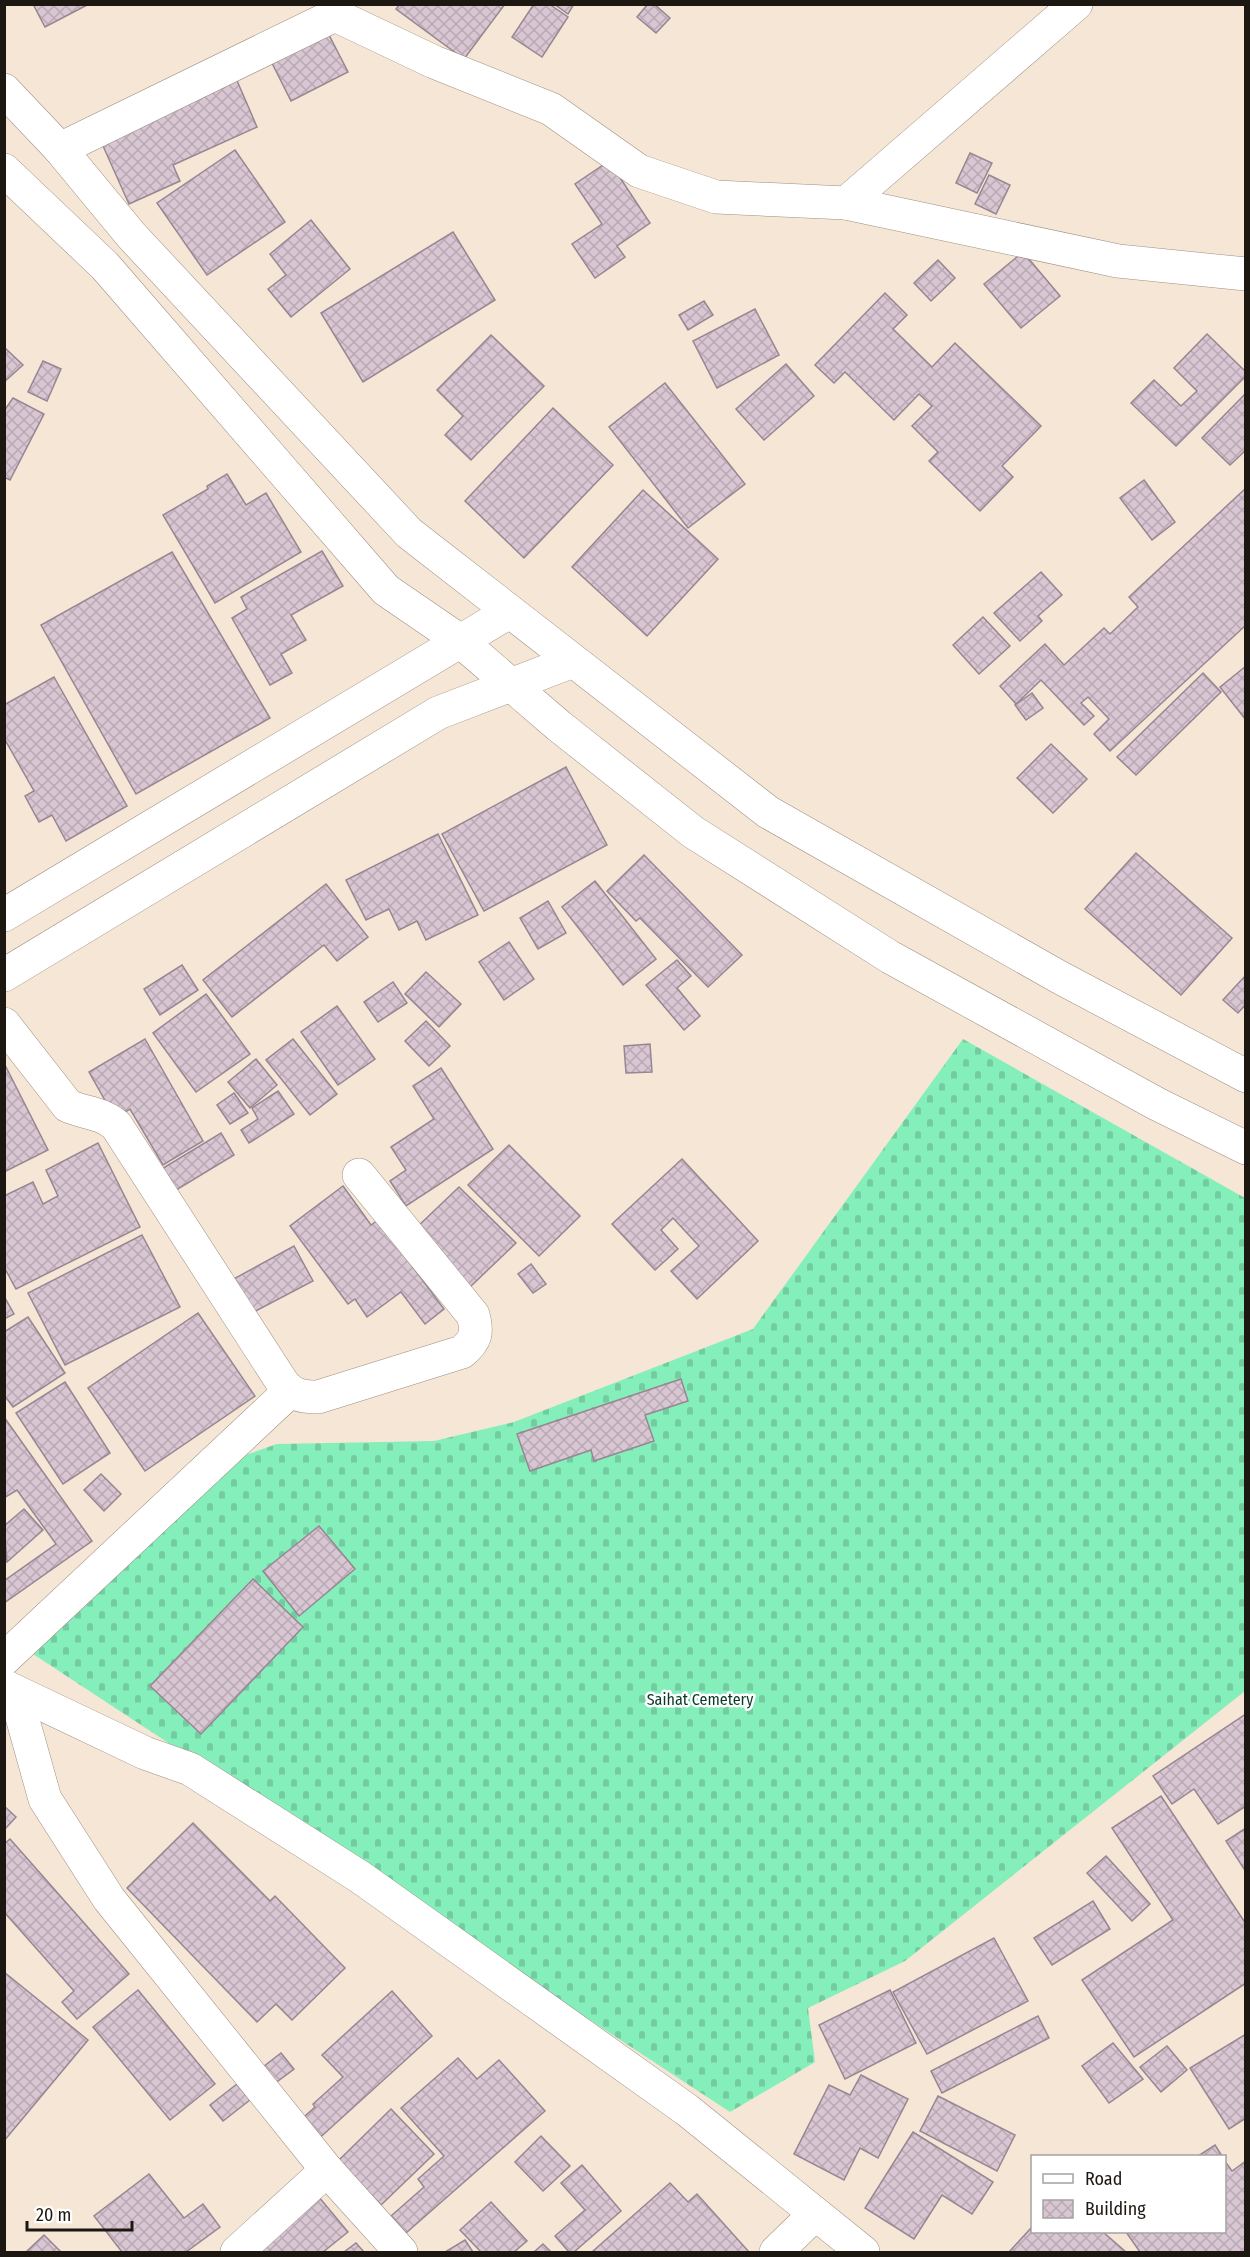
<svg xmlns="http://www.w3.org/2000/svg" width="1250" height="2257" font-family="'Fira Sans Condensed',sans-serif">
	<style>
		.cemetery { fill: url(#cemetery-stones) }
		.building { fill: url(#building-cross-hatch); stroke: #978692; stroke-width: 1.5 }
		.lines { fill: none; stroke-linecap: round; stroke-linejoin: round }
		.minor-casing { stroke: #9e9082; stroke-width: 34 }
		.tertiary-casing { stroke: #9e9082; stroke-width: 34 }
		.secondary-casing { stroke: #9e9082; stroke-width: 34 }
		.minor { stroke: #fff; stroke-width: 33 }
		.tertiary { stroke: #fff; stroke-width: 33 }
		.secondary { stroke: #fff; stroke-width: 33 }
		.labels { text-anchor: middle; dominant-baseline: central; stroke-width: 5; stroke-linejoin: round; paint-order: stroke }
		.park-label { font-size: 16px; fill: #083b27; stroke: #fff }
	</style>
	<defs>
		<pattern id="cemetery-stones" width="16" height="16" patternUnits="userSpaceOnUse" patternTransform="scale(1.5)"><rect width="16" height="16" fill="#84efbb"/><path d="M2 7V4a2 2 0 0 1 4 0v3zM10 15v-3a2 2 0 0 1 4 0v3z" fill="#72cca0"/></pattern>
		<pattern id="building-cross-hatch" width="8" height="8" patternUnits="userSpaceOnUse" patternTransform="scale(1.5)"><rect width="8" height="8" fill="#d8c6d3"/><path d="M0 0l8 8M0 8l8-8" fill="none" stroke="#b9a9b4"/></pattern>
	</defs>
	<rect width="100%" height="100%" fill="#f5e6d6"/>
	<polygon class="cemetery" points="963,1039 1245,1198 1245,1691 905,1961 808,2008 815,2062 730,2112 30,1652 223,1463 277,1444 434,1441 514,1422 753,1329"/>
	<g class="building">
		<polygon points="33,4 89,4 45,27"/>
		<polygon points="400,4 505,4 464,59 396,9"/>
		<polygon points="534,4 549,4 568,17 542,57 512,37"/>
		<polygon points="554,4 574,4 568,14"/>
		<polygon points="648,4 654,4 670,18 656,33 637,17"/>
		<polygon points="327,31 348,72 291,101 270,59"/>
		<polygon points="235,76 257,127 173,165 180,181 129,204 99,137"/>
		<polygon points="235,150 285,222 207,275 157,203"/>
		<polygon points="970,153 992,163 977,193 956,183"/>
		<polygon points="609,161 650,223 617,246 625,257 595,278 572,244 602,224 575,184"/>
		<polygon points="989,175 1010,185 996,214 975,204"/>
		<polygon points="311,220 350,269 291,317 268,289 286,275 270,254"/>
		<polygon points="453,232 495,300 363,382 321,313"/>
		<polygon points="1023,252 1060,296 1021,328 984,284"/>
		<polygon points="938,260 955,278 931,301 914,283"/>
		<polygon points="885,293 907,315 893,329 932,367 955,343 1041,426 1002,466 1013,477 980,511 929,461 938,452 912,426 932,406 919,394 894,420 845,372 834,383 815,365"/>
		<polygon points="704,301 713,315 688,330 679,315"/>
		<polygon points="755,309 779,355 717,388 693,341"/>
		<polygon points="1207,334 1246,372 1246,376 1176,446 1131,403 1154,380 1181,406 1197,391 1174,368"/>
		<polygon points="491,335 544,386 471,460 445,435 463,416 437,390"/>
		<polygon points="5,348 23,365 4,382 4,349"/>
		<polygon points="43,361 61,369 47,401 28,392"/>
		<polygon points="786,364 814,396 764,440 736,409"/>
		<polygon points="665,383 745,484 688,528 609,427"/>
		<polygon points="1246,393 1246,450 1230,465 1202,438"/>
		<polygon points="13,398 44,414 10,480 4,477 4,411"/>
		<polygon points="553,408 613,465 524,558 465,501"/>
		<polygon points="227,474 246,505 266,493 301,552 215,603 163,515 208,489 207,486"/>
		<polygon points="1144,480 1175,522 1152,540 1120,498"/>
		<polygon points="1246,488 1246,625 1110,751 1094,734 1109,719 1088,697 1081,703 1094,716 1084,725 1041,680 1016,704 1000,686 1045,644 1064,665 1104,628 1110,634 1138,607 1129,597"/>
		<polygon points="643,490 718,559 647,636 572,567"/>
		<polygon points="322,551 343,586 291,615 306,640 281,654 292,673 270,685 232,618 247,609 241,597"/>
		<polygon points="172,552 270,718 136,794 41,625"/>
		<polygon points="1041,572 1062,595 1038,616 1042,621 1020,641 994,613"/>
		<polygon points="983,617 1010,646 979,674 953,645"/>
		<polygon points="1246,666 1246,720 1220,687"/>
		<polygon points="1203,673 1221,692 1136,775 1117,757"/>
		<polygon points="54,677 127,806 66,841 52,815 39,822 25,796 34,791 4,738 4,705"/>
		<polygon points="1032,693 1043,708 1026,720 1015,705"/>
		<polygon points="1051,744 1087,779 1053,813 1017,778"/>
		<polygon points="566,767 607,845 484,911 442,834"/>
		<polygon points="438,834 478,915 426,940 417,921 399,930 389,909 366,920 346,880"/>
		<polygon points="1136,853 1232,938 1181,995 1085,909"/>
		<polygon points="644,855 742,955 708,987 640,918 636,921 607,891"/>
		<polygon points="595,881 656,959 623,985 562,907"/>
		<polygon points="326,884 368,937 337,961 324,945 232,1017 203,980"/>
		<polygon points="548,901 566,933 538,949 520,918"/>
		<polygon points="509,942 534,979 504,1000 479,962"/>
		<polygon points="677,960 691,976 677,988 700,1016 684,1030 646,985"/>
		<polygon points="182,965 198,990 160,1015 144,989"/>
		<polygon points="426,972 461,1004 439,1027 405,994"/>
		<polygon points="1245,976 1246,1004 1238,1013 1223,1000"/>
		<polygon points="393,982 407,1003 378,1022 364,1002"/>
		<polygon points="206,994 250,1054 196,1092 153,1033"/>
		<polygon points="337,1006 375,1059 338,1085 301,1032"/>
		<polygon points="426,1021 450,1046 429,1066 405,1041"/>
		<polygon points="145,1039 203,1141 163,1165 130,1109 115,1118 89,1072"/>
		<polygon points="293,1039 337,1094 310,1115 266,1060"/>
		<polygon points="650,1044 652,1072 626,1073 624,1046"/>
		<polygon points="256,1059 277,1085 250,1108 228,1082"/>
		<polygon points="4,1063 48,1150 4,1172"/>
		<polygon points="441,1068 493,1149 406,1206 390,1181 406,1170 391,1147 434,1119 413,1086"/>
		<polygon points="278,1091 294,1114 249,1143 241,1130 258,1119 252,1108"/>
		<polygon points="234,1093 248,1113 230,1124 217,1105"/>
		<polygon points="221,1133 234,1155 168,1195 155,1173"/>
		<polygon points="98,1143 140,1227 16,1289 4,1267 4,1196 33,1182 43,1204 58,1196 46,1170"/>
		<polygon points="509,1145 580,1216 539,1256 468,1185"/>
		<polygon points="682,1159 758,1241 697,1299 671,1271 699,1246 673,1218 661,1230 678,1249 655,1270 612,1224"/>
		<polygon points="343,1186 371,1225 378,1220 444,1309 425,1324 401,1292 367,1317 355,1299 348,1304 290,1226"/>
		<polygon points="459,1187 516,1243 469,1288 414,1230"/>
		<polygon points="142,1235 180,1307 65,1365 28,1293"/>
		<polygon points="294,1246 313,1281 248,1315 230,1281"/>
		<polygon points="531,1264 546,1284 533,1293 518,1274"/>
		<polygon points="4,1296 14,1314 4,1319"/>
		<polygon points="198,1313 255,1396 145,1471 88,1388"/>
		<polygon points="28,1317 65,1373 13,1407 4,1395 4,1332"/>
		<polygon points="681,1379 688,1401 645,1415 654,1441 594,1461 591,1450 530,1471 517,1434"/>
		<polygon points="65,1382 110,1453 63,1484 16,1413"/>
		<polygon points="4,1417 92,1541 4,1603 4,1581 56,1544 17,1490 4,1498"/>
		<polygon points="101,1474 121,1494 104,1511 84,1490"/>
		<polygon points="24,1509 43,1530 7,1562 4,1526"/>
		<polygon points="319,1526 355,1569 299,1616 263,1571"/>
		<polygon points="253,1579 303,1627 201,1734 150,1686"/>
		<polygon points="1246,1714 1246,1806 1218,1824 1194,1789 1172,1804 1153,1776"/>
		<polygon points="1161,1796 1246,1924 1246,1983 1134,2057 1082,1980 1173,1920 1112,1828"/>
		<polygon points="4,1806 16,1817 4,1830"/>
		<polygon points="193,1823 270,1901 275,1896 345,1968 292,2020 276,2004 257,2022 127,1888"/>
		<polygon points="1246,1828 1246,1872 1226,1841"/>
		<polygon points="10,1839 129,1974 77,2019 62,2002 74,1991 4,1912 4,1844"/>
		<polygon points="1106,1856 1150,1904 1132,1921 1087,1873"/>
		<polygon points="1093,1901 1110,1929 1052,1965 1034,1938"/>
		<polygon points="994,1938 1028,2001 927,2054 893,1992"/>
		<polygon points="4,1972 88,2040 4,2141"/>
		<polygon points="138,1990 215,2084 170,2120 93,2027"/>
		<polygon points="890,1990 916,2043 845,2079 819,2025"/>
		<polygon points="392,1991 432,2036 314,2143 297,2123 315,2107 313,2104 343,2077 322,2055"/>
		<polygon points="1038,2016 1049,2038 942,2093 931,2071"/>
		<polygon points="1246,2034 1246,2118 1229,2129 1190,2068"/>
		<polygon points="1113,2043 1143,2079 1109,2103 1082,2066"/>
		<polygon points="1167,2046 1187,2070 1161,2092 1140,2067"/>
		<polygon points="281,2053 294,2069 266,2090 254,2074"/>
		<polygon points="458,2058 477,2079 499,2060 545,2111 406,2233 391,2216 424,2187 418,2179 444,2156 401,2108"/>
		<polygon points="861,2075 908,2099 878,2158 860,2148 844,2180 794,2154 829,2085 850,2095"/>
		<polygon points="237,2084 250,2100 223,2121 210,2105"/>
		<polygon points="938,2096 1015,2135 997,2171 920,2131"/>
		<polygon points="391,2109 434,2154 381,2205 338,2161"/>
		<polygon points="913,2132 993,2182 972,2214 942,2195 914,2239 865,2208"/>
		<polygon points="541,2136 570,2166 543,2191 515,2162"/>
		<polygon points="1215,2145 1222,2156 1198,2156"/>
		<polygon points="1224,2160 1232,2171 1246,2161 1246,2252 1140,2252 1126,2232 1224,2232"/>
		<polygon points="582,2165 621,2211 574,2252 569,2252 555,2236 585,2210 561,2183"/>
		<polygon points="149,2174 184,2218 203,2204 220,2227 186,2252 122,2252 94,2216"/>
		<polygon points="670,2183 688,2202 697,2194 749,2252 592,2252"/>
		<polygon points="318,2196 348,2232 323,2252 254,2252"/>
		<polygon points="491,2202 527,2241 514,2252 481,2252 460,2230"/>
		<polygon points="1032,2227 1032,2232 1103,2232 1126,2252 1009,2252"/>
		<polygon points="44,2235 61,2252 26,2252"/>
		<polygon points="465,2240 473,2252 445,2252"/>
		<polygon points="356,2243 364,2252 344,2252"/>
		<polygon points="543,2244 551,2252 534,2252"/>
	</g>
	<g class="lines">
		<g class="minor-casing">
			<g id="minor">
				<polyline points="60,149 335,15 434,62 551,109 639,171 716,197 846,203 1118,261 1246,274"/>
				<polyline points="846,203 1076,4"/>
				<path d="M4 1024 68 1106C88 1114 99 1112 116 1125L282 1382C292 1395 301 1397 318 1397L462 1352C476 1340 478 1333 473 1315L359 1175"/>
				<polyline points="4,1659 290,1391"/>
				<polyline points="15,1692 45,1799 109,1899 327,2170 401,2252"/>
				<polyline points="237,2252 327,2170"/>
				<polyline points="776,2252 815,2214"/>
			</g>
		</g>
		<g class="tertiary-casing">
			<g id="tertiary">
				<polyline points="4,90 60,149 131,235 409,533 768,812 1059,977 1246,1076"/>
				<polyline points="4,170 105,266 386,590 459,640 559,726 693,832 890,957 1157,1104 1246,1148"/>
			</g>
		</g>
		<g class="secondary-casing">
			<g id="secondary">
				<polyline points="4,915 509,612"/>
				<polyline points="4,975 438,713 573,661"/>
				<polyline points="4,1686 145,1753 190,1769 360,1877 687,2110 863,2252"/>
			</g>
		</g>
		<use href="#minor" class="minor"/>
		<use href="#tertiary" class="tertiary"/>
		<use href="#secondary" class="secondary"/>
	</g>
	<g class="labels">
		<g class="park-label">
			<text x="700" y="1699">Saihat Cemetery</text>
		</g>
	</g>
	<rect width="1250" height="2257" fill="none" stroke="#1d1712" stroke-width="12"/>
	<rect x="1031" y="2155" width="195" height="78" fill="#ffffff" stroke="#a5a2a0" stroke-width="1.5"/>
	<rect x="1043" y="2174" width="30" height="9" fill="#ffffff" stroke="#a5a2a0" stroke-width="1.5"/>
	<text x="1085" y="2185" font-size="18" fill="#1d1712">Road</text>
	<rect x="1043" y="2200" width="30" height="18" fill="url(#building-cross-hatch)" stroke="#a5a2a0" stroke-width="1.5"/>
	<text x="1085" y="2215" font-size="18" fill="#1d1712">Building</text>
	<path d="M27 2221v9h105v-9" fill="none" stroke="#1d1712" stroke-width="3"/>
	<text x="36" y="2221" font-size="18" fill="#1d1712" stroke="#ffffff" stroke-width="4.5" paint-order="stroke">20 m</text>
</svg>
